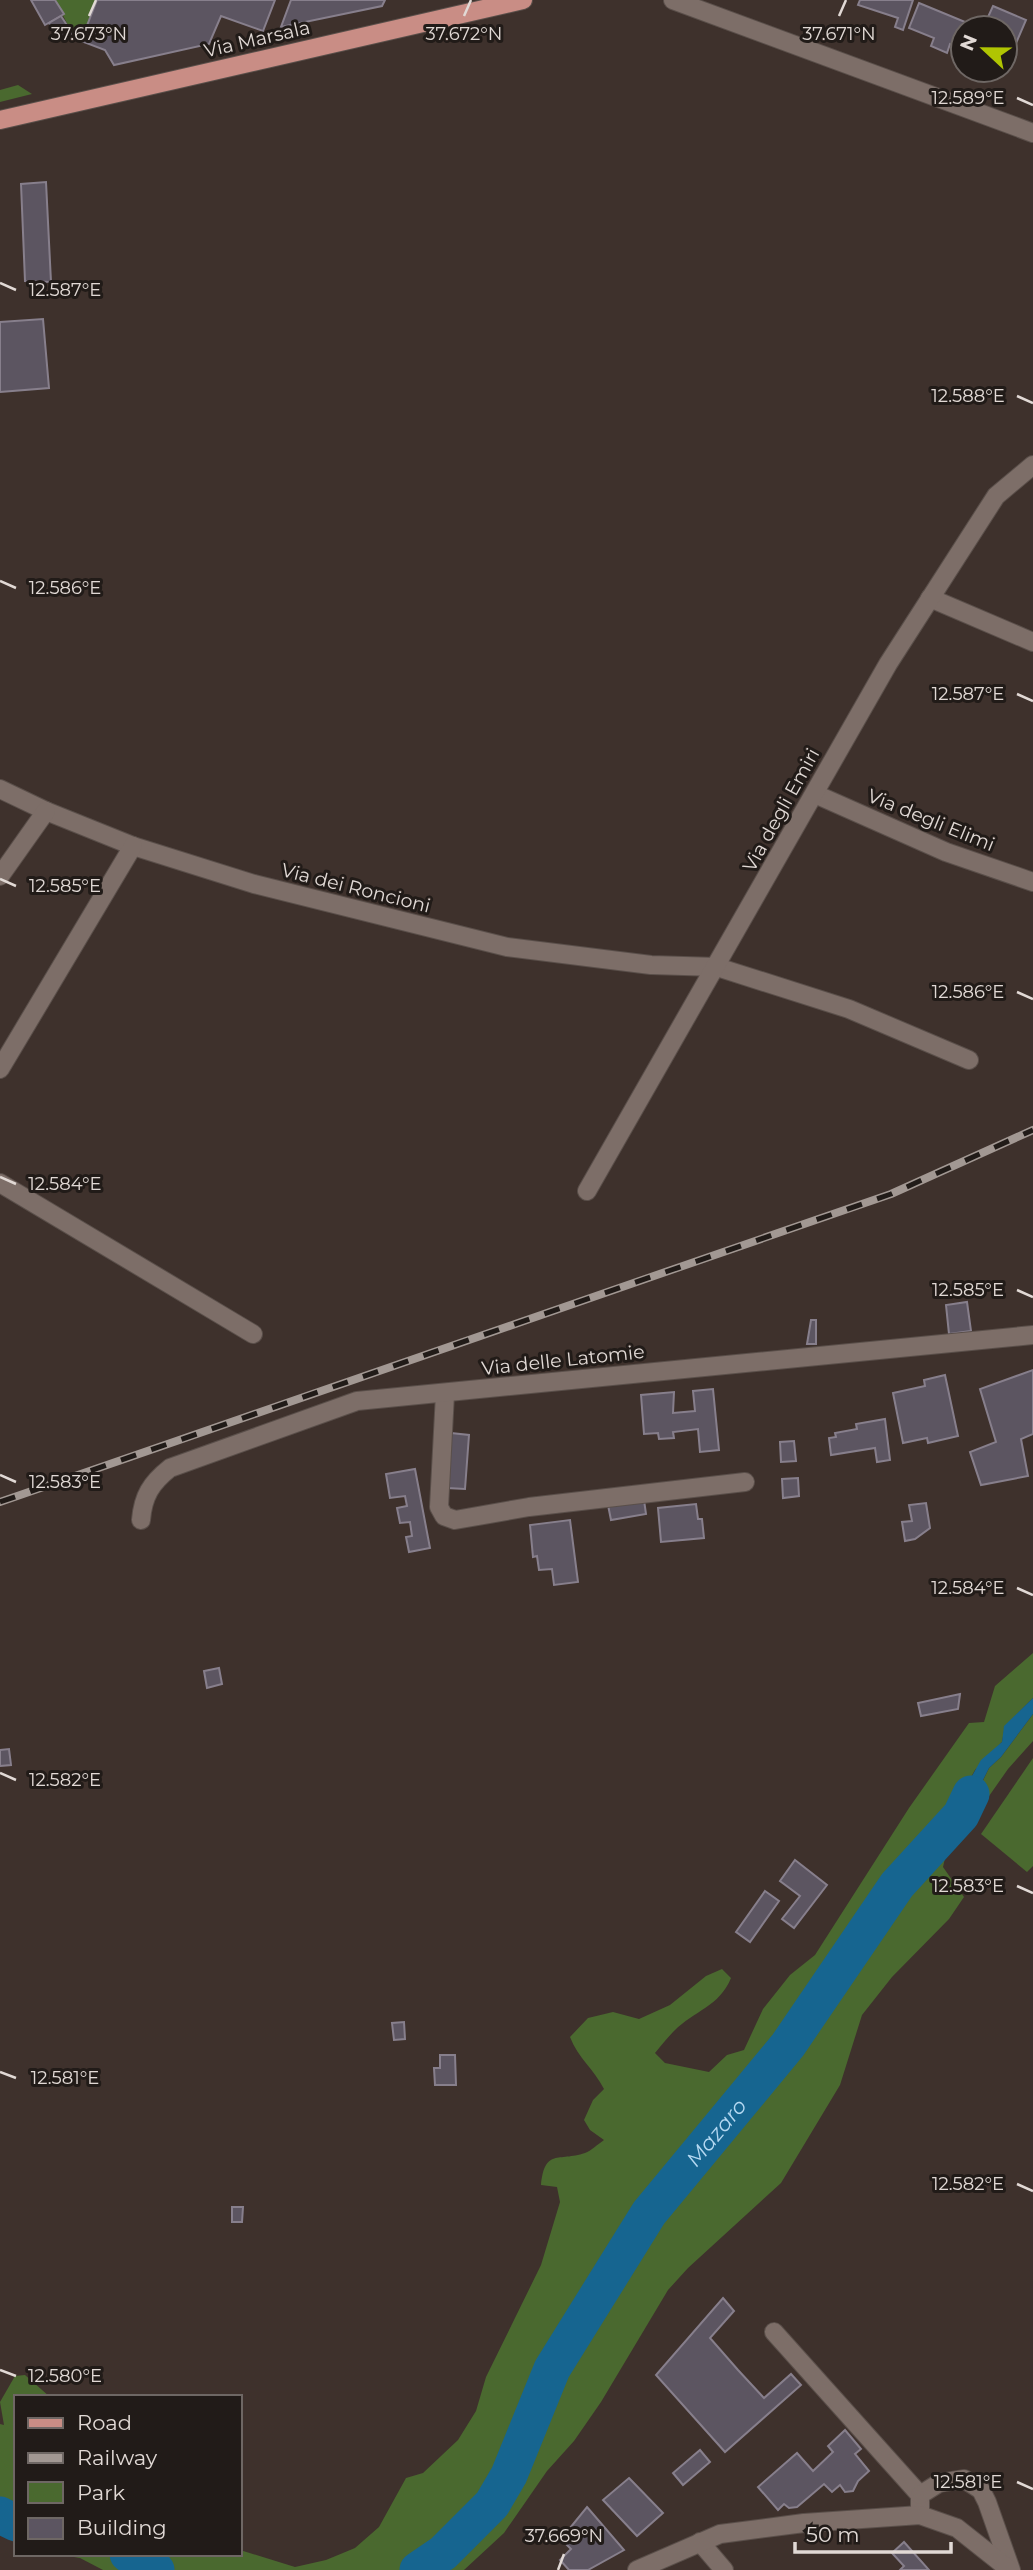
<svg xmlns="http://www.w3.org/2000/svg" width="1033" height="2570" font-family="Montserrat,sans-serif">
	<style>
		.green { fill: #4a692f }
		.water { fill: #166590 }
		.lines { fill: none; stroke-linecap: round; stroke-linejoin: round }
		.river { stroke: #166590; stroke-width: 37 }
		.building { fill: #5c5561; stroke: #877f8c; stroke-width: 2 }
		.minor-casing { stroke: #5a4f4a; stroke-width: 20 }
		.major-casing { stroke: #5a4f4a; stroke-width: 20 }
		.minor { stroke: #7d6e68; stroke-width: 18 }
		.major { stroke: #c98d85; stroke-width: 18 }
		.rail-casing { stroke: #a29893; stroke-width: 8 }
		.rail { stroke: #211b18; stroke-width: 5; stroke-dasharray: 16; stroke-linecap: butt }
		.ticks { fill: none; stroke: #e1d9d5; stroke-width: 2.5 }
		.labels { text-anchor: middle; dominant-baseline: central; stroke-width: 6; stroke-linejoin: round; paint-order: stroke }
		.street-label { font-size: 19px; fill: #e1d9d5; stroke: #211b18 }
		.water-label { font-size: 21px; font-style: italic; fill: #b4d8f1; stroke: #211b18 }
		.ticks-label { font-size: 18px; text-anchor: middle; fill: #e1d9d5; stroke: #211b18; stroke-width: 6; stroke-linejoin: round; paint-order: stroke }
	</style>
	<rect width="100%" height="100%" fill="#3e312c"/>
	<g class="green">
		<polygon points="55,0 97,0 81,41 72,33"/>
		<polygon points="18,85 32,94 0,102 0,90"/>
		<path d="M1033 1653V1698L1005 1726 1002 1742 975 1770 964 1790 960 1808 949 1816 943 1831 971 1805 989 1768 1001 1757 1033 1714V1741L1008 1769 961 1836 948 1845 943 1867 964 1897 949 1919 892 1977 862 2015 840 2085 781 2183 688 2268 668 2290 601 2402 574 2441 547 2471 504 2533 464 2570H103L80 2558 56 2554H240V2550L295 2567 326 2560 355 2548 379 2527 406 2478 423 2473 458 2440 476 2411 486 2377 541 2265 560 2202 557 2187 541 2185C545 2148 558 2162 585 2153 591 2151 598 2144 604 2140L590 2130 584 2120 593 2100 604 2089C594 2069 578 2058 570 2037L588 2018 613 2012 639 2019 670 2005 706 1976 722 1969 731 1978C719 2007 695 2010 674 2031 667 2038 661 2046 655 2053L665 2063 709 2072 727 2055 744 2050 763 2009 790 1975 815 1955 909 1808 969 1723 984 1722 995 1686Z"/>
		<polygon points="1033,1758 1033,1866 1027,1872 981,1834"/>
		<polygon points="25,2375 50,2397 16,2397 16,2541 0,2535 0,2424 4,2425 0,2402 15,2376"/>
	</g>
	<polygon class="water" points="1033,1698 1033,1714 1001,1757 989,1768 964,1818 942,1833 949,1816 960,1808 964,1790 981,1760 1002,1742 1004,1726"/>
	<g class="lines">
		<g class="river">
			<polyline points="0,2515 16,2523"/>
			<polyline points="128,2554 140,2557 156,2570"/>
			<path id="s1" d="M418 2570 443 2553 492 2504 509 2475 552 2369 649 2213 788 2045 897 1885 961 1815 971 1794"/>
		</g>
	</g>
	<g class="building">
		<polygon points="31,0 55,0 64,14 45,25"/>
		<polygon points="97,0 275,0 263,31 221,16 209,44 114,65 105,50 81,41"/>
		<polygon points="291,0 385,0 382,6 281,27"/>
		<polygon points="860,0 913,0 903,30 895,27 898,18 858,5"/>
		<polygon points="919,3 970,24 968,28 963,28 960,48 950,44 947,53 931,46 934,38 909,28"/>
		<polygon points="993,6 1026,20 1005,69 1005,28 983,28"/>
		<polygon points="61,16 72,33 60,40 49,23"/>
		<polygon points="46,182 51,282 25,281 21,184"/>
		<polygon points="43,319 49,388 0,392 0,322"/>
		<polygon points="967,1302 971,1331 949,1334 946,1305"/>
		<polygon points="811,1320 816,1320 816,1344 807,1344"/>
		<polygon points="1033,1370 1033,1434 1021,1439 1028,1476 981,1485 970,1452 996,1442 980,1389"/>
		<polygon points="945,1375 958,1436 928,1443 927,1438 903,1443 893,1393 925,1386 924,1380"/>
		<polygon points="713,1389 719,1450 700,1452 698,1429 673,1432 674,1438 659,1439 658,1433 644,1434 641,1395 674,1392 673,1413 695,1411 693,1391"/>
		<polygon points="885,1419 890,1460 877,1462 875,1448 831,1455 829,1438 836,1437 835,1433 857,1429 856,1424"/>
		<polygon points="451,1433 469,1435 465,1489 447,1488"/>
		<polygon points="794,1441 796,1461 781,1462 780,1442"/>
		<polygon points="415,1469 430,1548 409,1552 406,1537 412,1536 410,1522 400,1523 397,1508 407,1506 405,1496 390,1498 386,1474"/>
		<polygon points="798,1478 799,1496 783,1498 782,1479"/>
		<polygon points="644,1500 646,1514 611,1520 608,1505"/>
		<polygon points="926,1503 930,1528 915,1539 905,1541 902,1522 912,1521 909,1505"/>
		<polygon points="696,1504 698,1519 702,1519 704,1538 661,1542 658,1508"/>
		<polygon points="570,1520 578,1582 554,1585 552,1569 539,1570 537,1556 533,1557 530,1525"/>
		<polygon points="219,1668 222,1684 207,1688 204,1671"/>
		<polygon points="960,1694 958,1709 921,1716 918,1703"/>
		<polygon points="9,1749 11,1765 0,1766 0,1750"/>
		<polygon points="795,1860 827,1885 794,1928 782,1919 800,1896 780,1881"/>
		<polygon points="765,1891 779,1901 750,1942 736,1932"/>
		<polygon points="404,2022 405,2039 394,2040 392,2023"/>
		<polygon points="440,2055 455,2055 456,2085 435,2085 434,2068 440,2068"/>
		<polygon points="232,2207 243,2207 242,2222 232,2222"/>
		<polygon points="723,2298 734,2311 710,2338 738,2370 764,2398 791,2374 801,2385 725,2452 656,2375"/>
		<polygon points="845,2430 861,2449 855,2454 869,2471 858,2481 853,2491 845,2492 840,2485 832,2492 824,2484 797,2507 789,2508 784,2504 778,2510 758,2487 797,2453 813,2471 833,2452 828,2446"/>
		<polygon points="700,2450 710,2462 683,2485 673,2473"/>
		<polygon points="629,2478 663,2513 637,2536 603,2500"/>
		<polygon points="587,2507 624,2550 588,2570 569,2570 560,2560 571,2549 561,2539"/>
		<polygon points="904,2542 929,2570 900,2570 904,2566 892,2553"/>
	</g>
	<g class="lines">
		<g class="minor-casing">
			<g id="minor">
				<polyline points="673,0 1033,133"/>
				<polyline points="930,598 1033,642"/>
				<polyline points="0,789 46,811 133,846 254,884 507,947 651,965 717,967 849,1009 969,1060"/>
				<polyline points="815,794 946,852 1033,882"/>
				<polyline points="0,876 46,811"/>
				<polyline points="0,1069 133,846"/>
				<polyline points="0,1183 253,1334"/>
				<polyline points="587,1191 888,664 996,496 1033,465"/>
				<polyline points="445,1394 439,1507 444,1516 455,1520 529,1507 745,1482"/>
				<path d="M141 1520C143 1496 151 1483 170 1468L357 1401 1033 1335"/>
				<polyline points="774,2332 920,2495 920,2515"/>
				<polyline points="920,2495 939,2483 964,2479 981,2490 987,2502 1011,2570"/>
				<polyline points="700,2542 724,2570"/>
				<polyline points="637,2570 720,2534 804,2523 920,2515 957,2528 1010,2570"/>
			</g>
		</g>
		<g class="major-casing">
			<polyline id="major" points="0,120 523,0"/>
		</g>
		<use href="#minor" class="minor"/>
		<use href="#major" class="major"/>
		<g class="rail-casing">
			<polyline id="rail" points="0,1502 891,1194 1033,1130"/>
		</g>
		<use href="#rail" class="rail"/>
	</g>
	<path class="ticks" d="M89 16 96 0M464 16 471 0M839 16 846 0M1017 98 1033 105M0 283 16 290M1017 396 1033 403M0 581 16 588M1017 694 1033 701M0 879 16 886M1017 992 1033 999M0 1177 16 1184M1017 1290 1033 1297M0 1475 16 1482M1017 1588 1033 1595M0 1773 16 1780M1017 1886 1033 1893M0 2072 16 2078M1017 2184 1033 2191M0 2370 16 2376M1017 2482 1033 2489M558 2570 564 2554"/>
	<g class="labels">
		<g class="street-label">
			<text transform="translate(257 39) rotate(-13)">Via Marsala</text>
			<text transform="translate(781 810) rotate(-61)">Via degli Emiri</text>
			<text transform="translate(931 820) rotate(22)">Via degli Elimi</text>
			<text transform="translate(356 888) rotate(14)">Via dei Roncioni</text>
			<text transform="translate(563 1360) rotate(-6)">Via delle Latomie</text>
		</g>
		<g class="water-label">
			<text stroke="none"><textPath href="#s1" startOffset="536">Mazaro</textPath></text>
		</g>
	</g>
	<g class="ticks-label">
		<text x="89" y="40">37.673°N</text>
		<text x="464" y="40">37.672°N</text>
		<text x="839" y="40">37.671°N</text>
		<text x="968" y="104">12.589°E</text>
		<text x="65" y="296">12.587°E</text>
		<text x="968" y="402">12.588°E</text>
		<text x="65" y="594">12.586°E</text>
		<text x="968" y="700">12.587°E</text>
		<text x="65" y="892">12.585°E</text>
		<text x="968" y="998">12.586°E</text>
		<text x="65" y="1190">12.584°E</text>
		<text x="968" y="1296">12.585°E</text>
		<text x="65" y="1488">12.583°E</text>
		<text x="968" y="1594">12.584°E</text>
		<text x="65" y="1786">12.582°E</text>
		<text x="968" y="1892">12.583°E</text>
		<text x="65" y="2084">12.581°E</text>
		<text x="968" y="2190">12.582°E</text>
		<text x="65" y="2382">12.580°E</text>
		<text x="968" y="2488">12.581°E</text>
		<text x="564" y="2542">37.669°N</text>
	</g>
	<rect x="14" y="2395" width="228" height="161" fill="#211b18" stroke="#6e6764" stroke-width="2"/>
	<rect x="28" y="2418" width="35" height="10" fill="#c98d85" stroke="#6e6764" stroke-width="2"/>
	<text x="77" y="2430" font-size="21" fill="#e1d9d5">Road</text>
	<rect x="28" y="2453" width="35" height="10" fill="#a29893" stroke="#6e6764" stroke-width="2"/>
	<text x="77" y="2465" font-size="21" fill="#e1d9d5">Railway</text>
	<rect x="28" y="2482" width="35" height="21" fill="#4a692f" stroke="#6e6764" stroke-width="2"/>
	<text x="77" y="2500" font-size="21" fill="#e1d9d5">Park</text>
	<rect x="28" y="2518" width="35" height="21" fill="#5c5561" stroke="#6e6764" stroke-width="2"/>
	<text x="77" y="2535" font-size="21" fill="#e1d9d5">Building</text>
	<g transform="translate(984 49) rotate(292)"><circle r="33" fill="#211b18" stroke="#6e6764" stroke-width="2"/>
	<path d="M0-5L12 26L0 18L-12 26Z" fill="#b0c502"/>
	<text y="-10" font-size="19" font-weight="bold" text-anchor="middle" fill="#e1d9d5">N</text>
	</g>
	<path d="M795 2542v10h156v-10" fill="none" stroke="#e1d9d5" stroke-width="3.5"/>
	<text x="806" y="2542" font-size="21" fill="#e1d9d5" stroke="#211b18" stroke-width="5" paint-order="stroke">50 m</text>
</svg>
